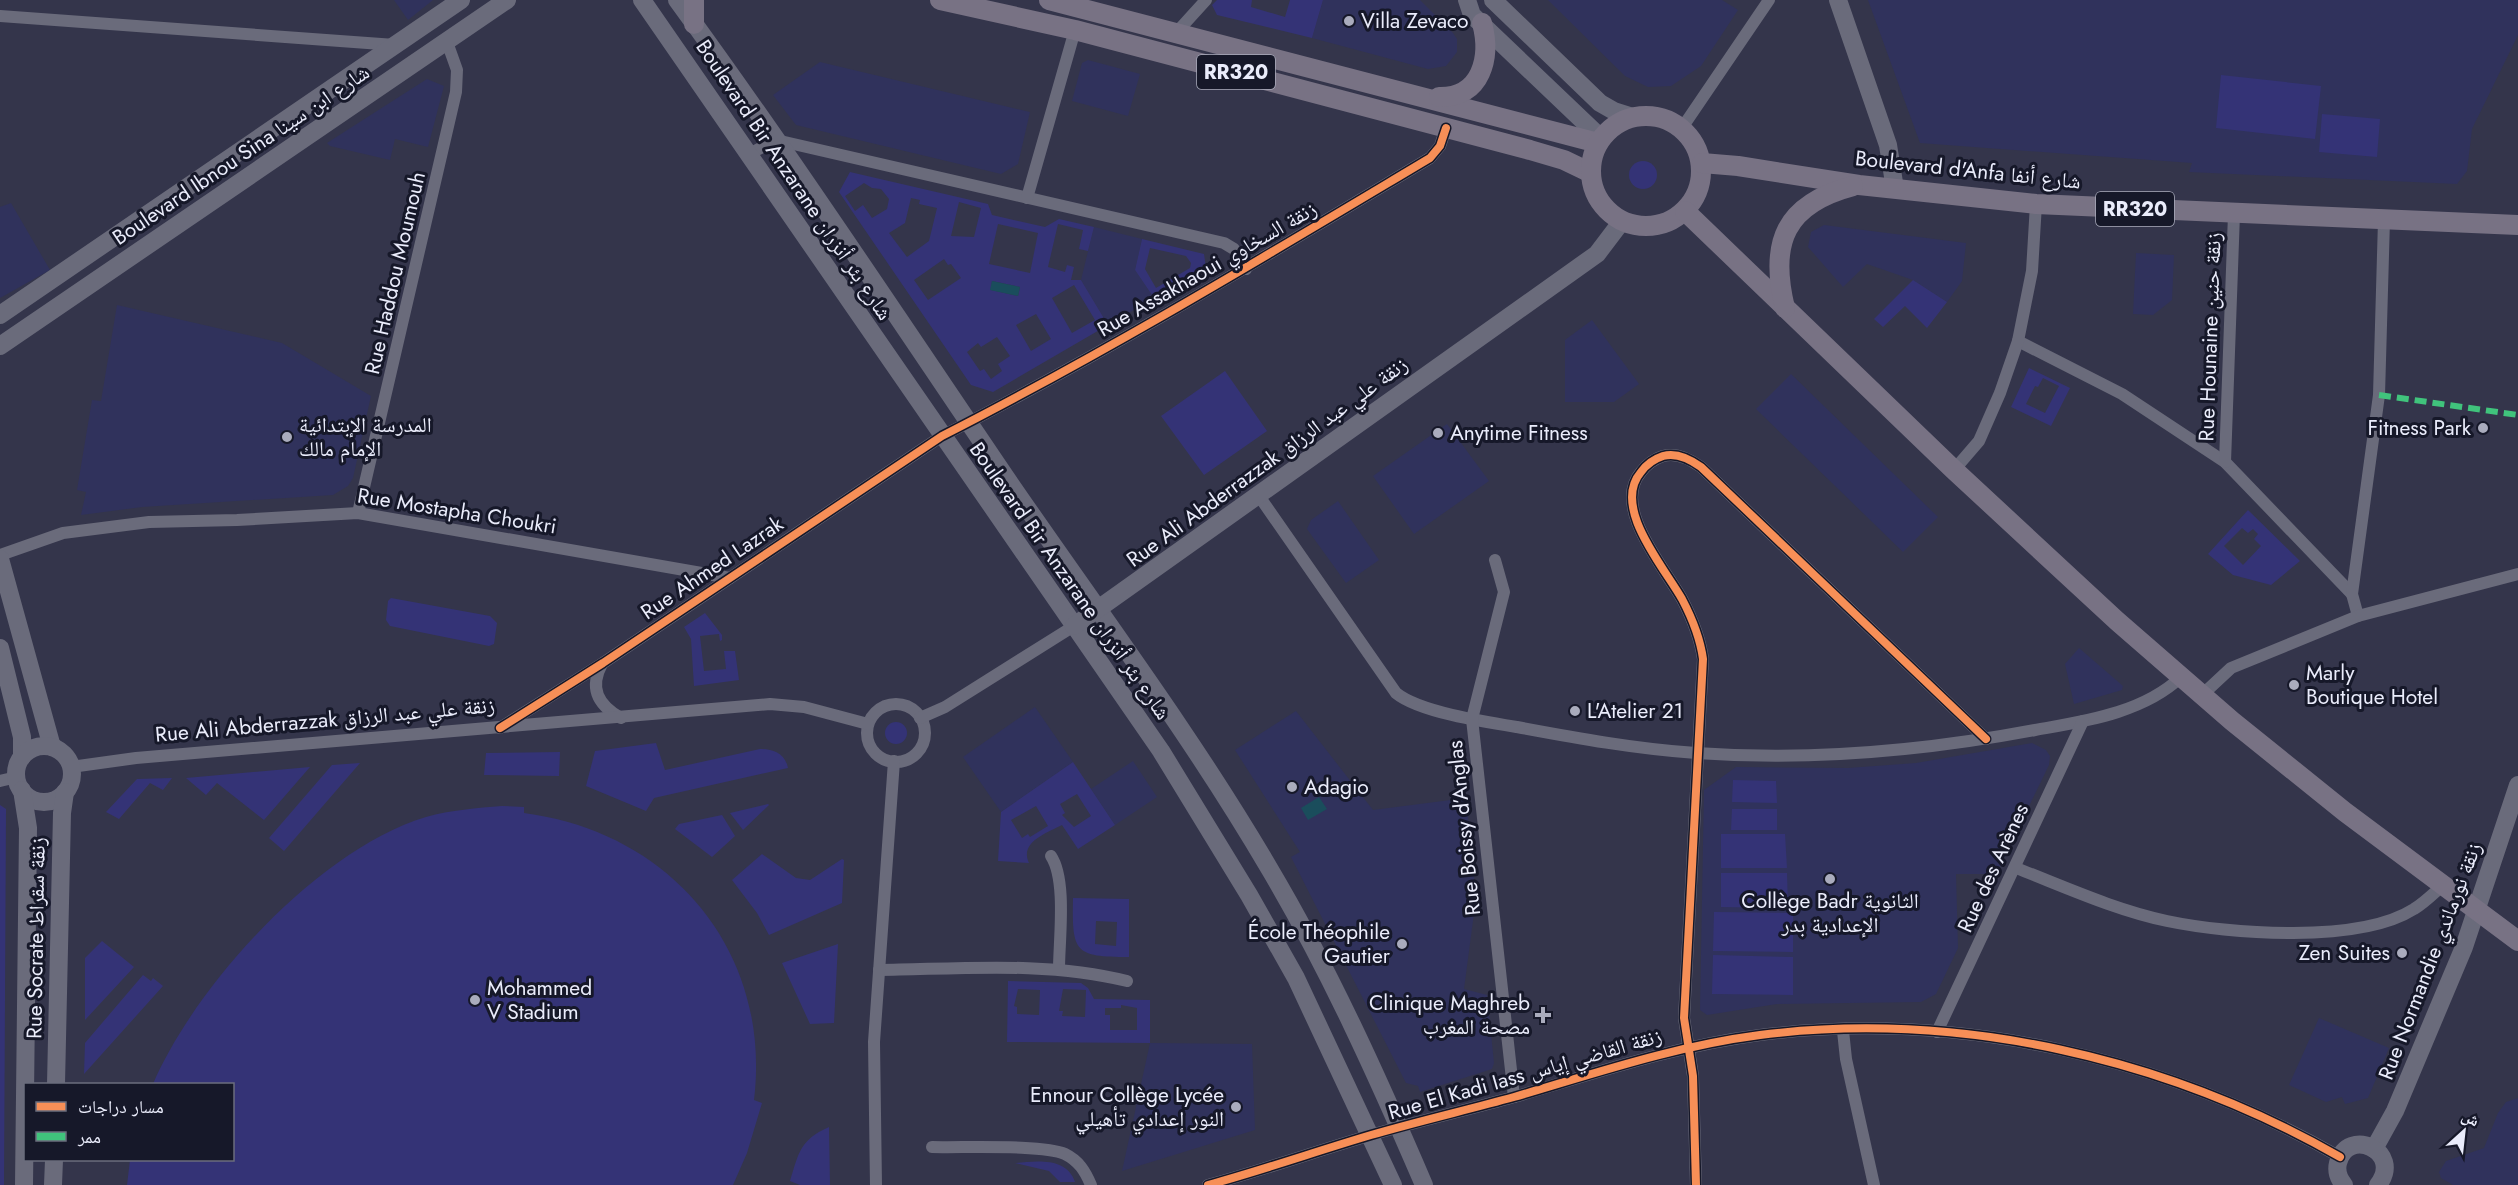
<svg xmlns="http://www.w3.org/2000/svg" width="2518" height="1185" font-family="Jost,'Noto Naskh Arabic',sans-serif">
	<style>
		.built { fill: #30325c }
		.green { fill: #343376; fill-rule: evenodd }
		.water { fill: #1a4d5c }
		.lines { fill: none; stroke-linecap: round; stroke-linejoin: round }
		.street { stroke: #6a6b7b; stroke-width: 12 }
		.secondary { stroke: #6a6b7b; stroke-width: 18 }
		.primary { stroke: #787284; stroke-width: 20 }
		.quiet { stroke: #40c37c; stroke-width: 6; stroke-dasharray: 12 6; stroke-linecap: butt }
		.cycleway-casing { stroke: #161829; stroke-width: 11 }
		.cycleway { stroke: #f78f57; stroke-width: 8 }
		.poi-dot { fill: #aaacbd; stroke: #161829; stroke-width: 2 }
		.labels { text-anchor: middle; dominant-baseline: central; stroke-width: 6; stroke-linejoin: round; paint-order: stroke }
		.shield { fill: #161829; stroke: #aaacbc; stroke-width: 1.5 }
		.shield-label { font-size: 20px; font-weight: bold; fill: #eaecfb }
		.poi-label { font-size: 21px; fill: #eaecfb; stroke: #161829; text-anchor: start }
		.street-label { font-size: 21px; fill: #eaecfb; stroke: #161829 }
	</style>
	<rect width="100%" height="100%" fill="#34354b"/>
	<g class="built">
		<polygon points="394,0 433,0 408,20"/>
		<polygon points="1323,0 1420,0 1453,33 1457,39 1457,52 1446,66 1428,69 1312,38"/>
		<polygon points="1548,0 1722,0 1738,10 1701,66 1671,86 1648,87 1625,76"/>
		<polygon points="1868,0 2518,0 2518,35 2472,129 2467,171 2457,184 2189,172 2192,163 1920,143"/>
		<polygon points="1088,60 1140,74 1128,116 1072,101 1082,63"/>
		<polygon points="820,62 1030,112 1018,164 1001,174 796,125 773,95"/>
		<polygon points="427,79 444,86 428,147 395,139 390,160 330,146 327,143"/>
		<polygon points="11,203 50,270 0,298 0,207"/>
		<polygon points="1824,225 1966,243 1962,281 1947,302 1913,280 1867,264 1843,287 1808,247 1811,232"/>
		<polygon points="1094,227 1142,239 1135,270 1154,298 1108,325 1081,280"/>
		<polygon points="2136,253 2174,255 2172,300 2153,315 2133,314"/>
		<polygon points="117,305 282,343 371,396 353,478 348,486 333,495 142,507 81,515 86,492 77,490 92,400 101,401"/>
		<polygon points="1592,320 1639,384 1614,402 1565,402 1565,340"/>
		<polygon points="1791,374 1938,517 1903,552 1756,409"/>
		<polygon points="1447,424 1489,481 1414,534 1373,476"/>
		<polygon points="1338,501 1379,560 1346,583 1307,529 1311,520"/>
		<polygon points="2079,648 2123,686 2122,690 2074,704 2065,664"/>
		<polygon points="1035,707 1073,762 1001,812 963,757"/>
		<polygon points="1296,711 1373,810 1466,798 1476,898 1464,989 1487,995 1494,1063 1492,1069 1420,1092 1418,1086 1406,1083 1291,857 1300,852 1235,750"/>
		<polygon points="2032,743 2046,750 2050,756 2049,765 1996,874 1956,874 1958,948 1936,994 1921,1002 1777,1004 1707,1015 1700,1010 1704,790 1736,767 1848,768 1916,763"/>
		<polygon points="1133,761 1157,797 1115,825 1091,789"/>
		<polygon points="2319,1018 2389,1048 2368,1098 2345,1104 2342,1097 2326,1102 2289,1085"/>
		<polygon points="1150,1043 1252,1044 1255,1130 1122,1171"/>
		<polygon points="2518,1098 2518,1185 2453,1185 2441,1178 2439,1172 2446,1161 2484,1148 2498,1113 2506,1102"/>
	</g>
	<g class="green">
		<polygon points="1217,0 1252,0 1251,7 1285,17 1290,0 1323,0 1312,38 1217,15 1212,5"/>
		<polygon points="2221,75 2321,86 2315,139 2216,128"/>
		<polygon points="2322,114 2380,119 2377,157 2319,152"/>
		<circle cx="1643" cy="175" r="14"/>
		<path d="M850 172 988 204 992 215 1045 227 1059 219 1094 227 1088 251 1079 249 1083 230 1058 224 1048 267 1065 272 1067 265 1074 267 1071 280H1081L1108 325 993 392 971 385 839 192ZM864 183 872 188 881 189 889 199 887 209 872 218 863 205 855 211 845 196ZM911 198 920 200 919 204 937 208 929 241 907 257 889 233 905 223ZM959 202 981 208 974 237 951 236ZM998 224 1038 233 1030 273 989 264ZM944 259 948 265 951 264 961 278 928 300 914 280ZM992 281 1020 287 1018 296 991 290ZM1074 285 1095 320 1072 333 1052 298ZM1036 314 1051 339 1031 351 1016 325ZM997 337 1010 356 998 364 1002 371 991 379 984 369 980 371 967 352 978 343 981 347Z"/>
		<path d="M1142 239 1204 254 1206 268 1154 298 1135 270ZM1150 248 1186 256 1191 263 1190 268 1156 288 1145 269Z"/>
		<polygon points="1913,280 1947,302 1927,328 1905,306 1883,327 1874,319"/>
		<path d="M2029 368 2070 388 2051 426 2011 407ZM2043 378 2059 386 2045 413 2026 404 2035 386 2038 387Z"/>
		<polygon points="1225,371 1267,431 1204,475 1161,416"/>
		<path d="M2248 510 2300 561 2271 585 2233 575 2208 554ZM2242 528 2248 533 2253 529 2258 534 2254 539 2261 546 2243 565 2224 546Z"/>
		<polygon points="391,598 490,616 497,623 494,644 489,646 390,626 386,620 388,601"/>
		<polygon points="705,613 722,635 722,640 720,641 719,634 700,636 704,671 726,669 724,651 735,651 739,680 694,686 691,639 684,627"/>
		<circle cx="896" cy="733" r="11"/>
		<path d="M656 743 665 770 760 749C773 749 785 753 788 768L654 798 646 811 586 786 595 751Z"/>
		<polygon points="560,752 559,776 484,775 486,753"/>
		<path d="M1073 762 1115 825 1078 849 1062 825C1047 833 1019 842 1029 863L998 861 1001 812ZM1077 794 1091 816 1074 827 1062 815 1065 813 1060 804ZM1036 806 1048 826 1030 837 1028 834 1022 838 1011 820Z"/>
		<polygon points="360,763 284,851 269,838 332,765"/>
		<polygon points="310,767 264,820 217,783 206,795 186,778"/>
		<polygon points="172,778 163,790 150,783 119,819 106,812 137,779"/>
		<polygon points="1733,780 1776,781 1777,803 1732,802"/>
		<polygon points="0,805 6,809 4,1185 0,1185"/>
		<polygon points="769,805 743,830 730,813 768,804"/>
		<path d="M502 806 524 807V813C671 832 772 951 754 1100L762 1103 747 1153 733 1185H127L130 1160H232V1084H153C196 984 319 849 426 817 451 810 477 808 502 806Z"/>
		<polygon points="1732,809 1777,809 1777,830 1731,830"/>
		<polygon points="722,815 735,836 712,857 675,829 679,824"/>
		<polygon points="1721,834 1785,834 1787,868 1721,868"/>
		<polygon points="762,854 796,878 810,880 842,859 844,860 842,903 769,935 757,913 732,880"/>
		<polygon points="1721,873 1787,873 1788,908 1721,907"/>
		<path d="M1073 898 1129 899V957C1074 957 1072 952 1073 898ZM1096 921 1117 922 1116 946 1095 944Z"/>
		<polygon points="1714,912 1793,913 1793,952 1713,951"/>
		<polygon points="102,941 134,967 85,1020 85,958"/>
		<polygon points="838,944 834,1023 810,1024 782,963"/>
		<polygon points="1713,955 1793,957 1793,995 1712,994"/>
		<polygon points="143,975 151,981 153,978 163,986 84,1074 85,1043"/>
		<path d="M1008 981 1081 983 1088 988 1094 999 1150 1000V1043L1007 1042ZM1018 989 1040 990 1039 1015 1017 1014V1007L1014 1006ZM1063 989 1086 990 1085 1017 1062 1016 1063 1011H1059ZM1121 1005 1137 1008V1030H1110V1015H1105V1008H1121Z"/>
		<path d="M829 1127 830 1185H800L790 1181C799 1152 800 1140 829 1127Z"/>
		<path d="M1015 1163C1037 1161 1067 1157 1075 1182H1060L1049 1171Z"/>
	</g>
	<g class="water">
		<polygon points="992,281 1020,287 1018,296 990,290"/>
		<polygon points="1319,797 1327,809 1308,820 1301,808"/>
	</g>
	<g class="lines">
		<g class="street">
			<polyline points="0,16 395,45"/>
			<polyline points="1176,33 1206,0"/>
			<polyline points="1682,128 1769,0"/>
			<polyline points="749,154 776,140 1224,243 1234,249 1246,269"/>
			<polyline points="1027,198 1075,30"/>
			<polyline points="2018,341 2122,394 2225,462 2352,594"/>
			<polyline points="2225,462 2234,214"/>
			<polyline points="1954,470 1979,441 2000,393 2018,341 2032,271 2036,204"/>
			<path d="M1259 496 1396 693C1419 712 1485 722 1517 727 1576 738 1636 749 1696 753 1808 761 1924 751 2035 730 2085 721 2143 713 2181 677"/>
			<polyline points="358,513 456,92 457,70 447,42"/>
			<polyline points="0,555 63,533 149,522 237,520 358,513 730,578"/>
			<polyline points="1495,560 1504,592 1472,719 1514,1097"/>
			<polyline points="2358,616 2352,594 2379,395 2384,220"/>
			<path d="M602 664C589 688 598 705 621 718"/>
			<polyline points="2202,695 2231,668 2358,616 2518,574"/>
			<circle cx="896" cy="733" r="29"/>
			<polyline points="920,718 945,707 1074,626"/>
			<path d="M500 728 603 663 942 436C1109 351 1269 254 1430 158L1440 146 1446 128"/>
			<polyline points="71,767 136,758 770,704 804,707 868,724"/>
			<polyline points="0,781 17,777"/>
			<path d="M1051 856C1067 880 1059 940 1059 969"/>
			<path d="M2016 868C2065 887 2115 910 2167 921 2229 934 2359 944 2414 909 2424 903 2433 894 2442 886"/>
			<path d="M879 970C961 969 1047 961 1127 981"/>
			<polyline points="1843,1031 1846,1059 1874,1185"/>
			<polyline points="1937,1032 2083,721"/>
			<path d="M932 1147C960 1148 1044 1144 1065 1154 1079 1161 1085 1171 1091 1185"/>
			<polyline points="876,1185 874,1042 894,761"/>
			<path d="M1208 1185C1263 1170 1317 1151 1371 1135 1419 1121 1467 1110 1514 1097 1596 1073 1675 1046 1760 1035 1959 1010 2167 1058 2340 1157"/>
			<path d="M1696 1185 1693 1076 1684 1018 1703 659C1700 637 1692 618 1682 599 1664 567 1611 507 1641 472 1646 465 1654 459 1663 456 1677 452 1690 459 1701 467L1986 739"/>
		</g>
		<g class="secondary">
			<polyline points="642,0 1161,751 1249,895 1296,978 1393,1185"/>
			<path d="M677 0C791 156 897 317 1005 476 1094 606 1190 733 1269 868 1329 969 1378 1078 1424 1185"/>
			<polyline points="1467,0 1472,15 1601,138"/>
			<polyline points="1493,0 1600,103 1614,111 1633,117"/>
			<polyline points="1838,0 1888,145 1895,189"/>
			<polyline points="0,315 461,0"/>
			<polyline points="0,346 507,0"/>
			<polyline points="0,559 52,747"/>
			<polyline points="1074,626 1597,254 1622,221"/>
			<polyline points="0,648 22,737 22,757"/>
			<circle cx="44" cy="774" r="28"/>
			<polyline points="22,790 28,828 24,1185"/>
			<polyline points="56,1084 62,813 65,792"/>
			<polyline points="2374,1149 2395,1111 2464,947 2518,785"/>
			<polyline points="53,1185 54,1160"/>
			<path d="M2344 1185C2339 1179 2336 1171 2338 1163 2347 1126 2404 1151 2378 1185"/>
		</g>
		<g class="primary">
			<polyline points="694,0 694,24"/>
			<polyline points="940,0 1075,30 1530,150 1564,160 1591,173"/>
			<polyline points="1049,0 1598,143"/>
			<path d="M1439 97C1482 98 1491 57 1482 23"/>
			<circle cx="1646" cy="171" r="55"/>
			<polyline points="1702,163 1738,166 1859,185 2036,204 2518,225"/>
			<polyline points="1685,211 1954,470 2117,621 2232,721 2345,812 2518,941"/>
			<path d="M1785 308C1769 242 1785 204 1853 186"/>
		</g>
		<polyline class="quiet" points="2379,395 2518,415"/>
		<g class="cycleway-casing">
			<g id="cycleway">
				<path d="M500 728 603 663 942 436C1109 351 1269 254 1430 158L1440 146 1446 128"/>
				<path d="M1208 1185C1263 1170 1317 1151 1371 1135 1419 1121 1467 1110 1514 1097 1596 1073 1675 1046 1760 1035 1959 1010 2167 1058 2340 1157"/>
				<path d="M1696 1185 1693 1076 1684 1018 1703 659C1700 637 1692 618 1682 599 1664 567 1611 507 1641 472 1646 465 1654 459 1663 456 1677 452 1690 459 1701 467L1986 739"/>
			</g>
		</g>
		<use href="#cycleway" class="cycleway"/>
	</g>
	<g class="poi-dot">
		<circle cx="1349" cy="21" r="6"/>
		<circle cx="2483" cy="428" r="6"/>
		<circle cx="1438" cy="433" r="6"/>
		<circle cx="287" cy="437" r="6"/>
		<circle cx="2294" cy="685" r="6"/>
		<circle cx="1575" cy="711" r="6"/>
		<circle cx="1292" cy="787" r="6"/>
		<circle cx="1830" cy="879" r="6"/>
		<circle cx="1402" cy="944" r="6"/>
		<circle cx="2402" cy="953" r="6"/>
		<circle cx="475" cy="1000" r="6"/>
		<path d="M1540 1006h6v6h6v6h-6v6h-6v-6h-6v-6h6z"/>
		<circle cx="1236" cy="1107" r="6"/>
	</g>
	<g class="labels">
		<g class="shield">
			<rect x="1197" y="55" width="78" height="34" rx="4.5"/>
			<rect x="2096" y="192" width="78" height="34" rx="4.5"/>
		</g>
		<g class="shield-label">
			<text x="1236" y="72">RR320</text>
			<text x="2135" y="209">RR320</text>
		</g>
		<g class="poi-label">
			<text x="1361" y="21">Villa Zevaco</text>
			<text x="299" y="425">المدرسة الإبتدائية<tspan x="299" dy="24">الإمام مالك</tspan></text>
			<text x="2471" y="428" text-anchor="end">Fitness Park</text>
			<text x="1450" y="433">Anytime Fitness</text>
			<text x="2306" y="673">Marly<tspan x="2306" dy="24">Boutique Hotel</tspan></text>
			<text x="1587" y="711">L'Atelier 21</text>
			<text x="1304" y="787">Adagio</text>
			<text x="1830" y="901" text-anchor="middle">Collège Badr الثانوية<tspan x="1830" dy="24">الإعدادية بدر</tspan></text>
			<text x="1390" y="932" text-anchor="end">École Théophile<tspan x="1390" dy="24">Gautier</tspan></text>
			<text x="2390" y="953" text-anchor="end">Zen Suites</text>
			<text x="487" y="988">Mohammed<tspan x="487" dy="24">V Stadium</tspan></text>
			<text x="1530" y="1003" text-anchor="end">Clinique Maghreb<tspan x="1530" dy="24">مصحة المغرب</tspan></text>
			<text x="1224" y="1095" text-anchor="end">Ennour Collège Lycée<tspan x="1224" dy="24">النور إعدادي تأهيلي</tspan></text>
		</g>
		<g class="street-label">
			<text transform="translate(241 155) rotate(-34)">Boulevard Ibnou Sina شارع ابن سينا</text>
			<text transform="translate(1968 170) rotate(6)">Boulevard d'Anfa شارع أنفا</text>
			<text transform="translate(794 180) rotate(56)">Boulevard Bir Anzarane شارع بئر أنزران</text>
			<text transform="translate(1207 269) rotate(-30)">Rue Assakhaoui زنقة السخاوي</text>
			<text transform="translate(395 273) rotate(-77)">Rue Haddou Moumouh</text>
			<text transform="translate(2210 337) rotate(-88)">Rue Hounaine زنقة حنين</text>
			<text transform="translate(1267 462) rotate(-36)">Rue Ali Abderrazzak زنقة علي عبد الرزاق</text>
			<text transform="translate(457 511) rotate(9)">Rue Mostapha Choukri</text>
			<text transform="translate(712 568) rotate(-34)">Rue Ahmed Lazrak</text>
			<text transform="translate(1070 581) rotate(55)">Boulevard Bir Anzarane شارع بئر أنزران</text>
			<text transform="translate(325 720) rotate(-5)">Rue Ali Abderrazzak زنقة علي عبد الرزاق</text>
			<text transform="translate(1464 828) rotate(-96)">Rue Boissy d’Anglas</text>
			<text transform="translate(1993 868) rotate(-65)">Rue des Arènes</text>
			<text transform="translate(36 938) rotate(-89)">Rue Socrate زنقة سقراط</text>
			<text transform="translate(2430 961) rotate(-69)">Rue Normandie زنقة نورماندي</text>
			<text transform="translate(1525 1074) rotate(-16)">Rue El Kadi Iass زنقة القاضي إياس</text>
		</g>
	</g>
	<rect x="24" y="1083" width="210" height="78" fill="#161829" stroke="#6b6d7d" stroke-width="1.5"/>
	<rect x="36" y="1102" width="30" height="9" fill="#f78f57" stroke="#6b6d7d" stroke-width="1.5"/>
	<text x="78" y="1113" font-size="18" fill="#eaecfb">مسار دراجات</text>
	<rect x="36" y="1132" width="30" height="9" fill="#40c37c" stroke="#6b6d7d" stroke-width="1.5"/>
	<text x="78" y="1143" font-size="18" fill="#eaecfb">ممر</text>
	<g transform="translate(2464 1131) rotate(27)" stroke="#161829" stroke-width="4.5" paint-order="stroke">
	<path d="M0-4.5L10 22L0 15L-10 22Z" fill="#eaecfb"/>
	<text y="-9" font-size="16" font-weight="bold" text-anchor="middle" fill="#eaecfb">ش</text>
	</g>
</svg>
